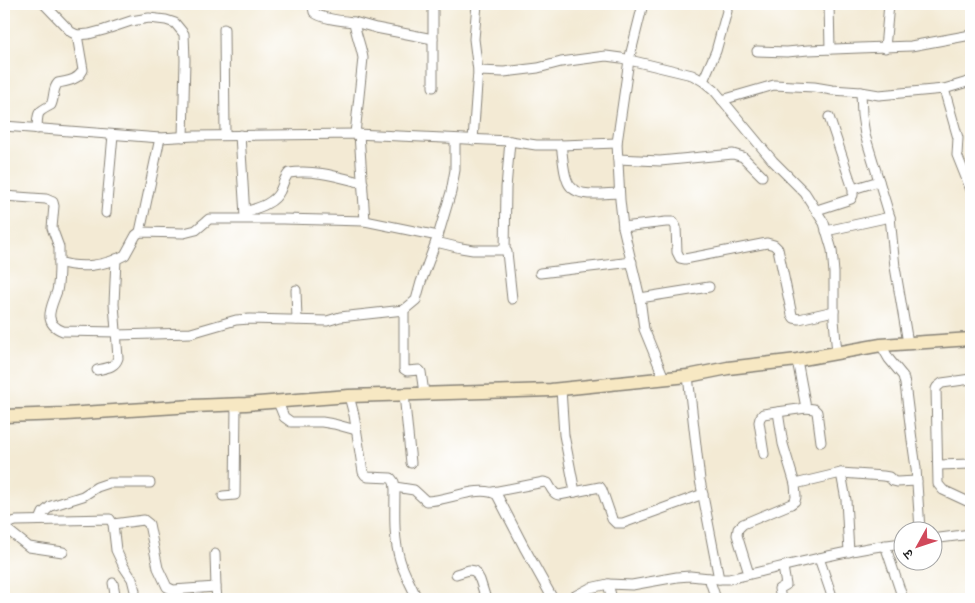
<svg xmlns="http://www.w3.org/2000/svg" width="975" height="603" font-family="Alegreya,'Noto Serif Devanagari',serif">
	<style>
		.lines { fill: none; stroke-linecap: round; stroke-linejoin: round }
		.street-casing { stroke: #888378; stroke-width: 11 }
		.secondary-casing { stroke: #888378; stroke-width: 15 }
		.street { stroke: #fff; stroke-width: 9 }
		.secondary { stroke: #f7e8c3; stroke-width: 12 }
	</style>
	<rect width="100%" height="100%" fill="#fff"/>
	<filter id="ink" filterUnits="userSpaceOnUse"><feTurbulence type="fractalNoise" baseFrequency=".02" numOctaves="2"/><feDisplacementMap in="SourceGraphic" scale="10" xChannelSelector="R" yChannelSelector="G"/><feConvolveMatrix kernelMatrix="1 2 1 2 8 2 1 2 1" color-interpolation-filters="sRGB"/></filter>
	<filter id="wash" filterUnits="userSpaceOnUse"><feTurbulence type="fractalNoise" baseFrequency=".0096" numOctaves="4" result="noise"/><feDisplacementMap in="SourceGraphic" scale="20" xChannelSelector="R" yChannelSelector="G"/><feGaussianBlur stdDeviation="1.12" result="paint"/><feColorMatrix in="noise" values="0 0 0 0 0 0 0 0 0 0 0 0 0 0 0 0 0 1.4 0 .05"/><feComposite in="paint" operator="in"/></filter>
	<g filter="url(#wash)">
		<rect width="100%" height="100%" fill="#f3ead4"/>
	</g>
	<g filter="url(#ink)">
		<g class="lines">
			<g class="street-casing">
				<g id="street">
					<polyline points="44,4 71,32 77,35 89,34 104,30 131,21 149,18 166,20 175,23 184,34 185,60 183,137"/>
					<path d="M313 4C313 7 313 9 314 12 320 19 345 21 354 22 356 35 361 46 363 58L355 134"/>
					<polyline points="433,4 433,87"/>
					<polyline points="643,4 629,60 617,143 620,200 623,227 640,298 644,329 664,378"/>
					<polyline points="829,4 830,49"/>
					<polyline points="354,22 376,28 433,39"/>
					<polyline points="224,29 225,135"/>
					<polyline points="885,48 889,4"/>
					<polyline points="757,51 787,52 808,50 911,46 971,35"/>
					<polyline points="478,71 504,72 538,68 561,62 606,56 621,58 692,75 703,81 714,90 773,161 805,193 824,223 832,250 834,273 834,320 837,353"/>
					<polyline points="703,81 716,51 727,11 726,4"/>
					<polyline points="944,89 958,138 957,155 971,190"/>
					<polyline points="861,92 862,115 865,135 890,217"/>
					<polyline points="722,100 774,85 814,87 832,90 861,92 879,95 944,89 971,81"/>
					<polyline points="4,126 160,138 194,136 355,134 510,141 536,145 561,145 617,143"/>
					<path d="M37 129C38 112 36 113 51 105 55 97 52 89 58 83 68 81 78 80 83 70L77 35"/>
					<polyline points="359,134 365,221"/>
					<polyline points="240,135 245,216"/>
					<polyline points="473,140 478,71 474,39 477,4"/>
					<path d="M561 145C563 156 563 170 567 180 573 200 603 193 619 193"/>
					<polyline points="618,159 660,161 733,154 743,157 762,176"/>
					<polyline points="853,189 879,181"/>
					<path d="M4 196 46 199 53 202 54 206 52 228 59 247V262C80 269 105 266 125 255L136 235 140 232 184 233 196 230 209 219H283L365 221 438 236"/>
					<polyline points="817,210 851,199 853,195 853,189 829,117"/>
					<path d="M245 212C257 208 274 204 280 191 283 185 284 178 289 173 314 169 339 177 363 183"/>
					<polyline points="106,213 113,135"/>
					<polyline points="623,227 666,222 673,222 676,227 677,252 680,258 685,259 767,243 774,245 778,249 792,315 794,318 799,319 834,311"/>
					<polyline points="826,231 890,217 895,267 908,343"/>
					<polyline points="140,232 160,138"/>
					<polyline points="436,242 461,248 473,250 505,250 507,252 512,299"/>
					<polyline points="505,250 506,188 510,141"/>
					<path d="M59 262C59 271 59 282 57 291 52 306 41 323 63 331L117 332"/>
					<polyline points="540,273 632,262"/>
					<polyline points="296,290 297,320"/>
					<polyline points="640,298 709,287"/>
					<polyline points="117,335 191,333 236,320 250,319 327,321 340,317 404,310"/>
					<polyline points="881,345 889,359 903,376 905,384 912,440 916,468 920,530"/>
					<polyline points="797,360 806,408 814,409 817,412 821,442"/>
					<path d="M97 370C105 368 115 368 118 358L114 304 116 259"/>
					<path d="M688 376 700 480 719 579H729C787 566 844 550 902 543"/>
					<polyline points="971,379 942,383 937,387 936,389 938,484 943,490 971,503"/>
					<polyline points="561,389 564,435 575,492"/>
					<polyline points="424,393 421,372 419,370 407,371 404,369 404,310 416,300 421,282 438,236 451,192 455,170 455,139"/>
					<polyline points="404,394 411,463"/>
					<path d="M349 396 354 415 363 472 365 475 368 477 391 478 394 482 395 487 414 490 426 501C447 501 480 484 497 495L524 547 553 599"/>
					<polyline points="278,402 284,417 291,422 322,422 334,424 356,430"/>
					<polyline points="764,454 759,422 760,418 763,414 806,408"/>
					<polyline points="938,465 971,464"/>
					<polyline points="841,473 846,500 849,552"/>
					<polyline points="795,484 841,473 883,476 889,477 893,481 897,482 917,481"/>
					<path d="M395 487C395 511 393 537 400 560 404 574 412 586 417 599"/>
					<path d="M493 492 544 482 548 483C551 488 553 494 559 495L600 487 602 490 612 519 616 523H623L703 494"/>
					<polyline points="223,496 235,495 236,404"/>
					<polyline points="40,520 43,513 51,506 83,496 97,487 109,483 150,483"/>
					<polyline points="113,524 144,520 149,524 158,568 167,587 173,590 216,587"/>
					<polyline points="4,527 9,523 16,521 110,519 113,524 116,550 124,567 132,579 135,591"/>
					<polyline points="4,527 29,547 63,552"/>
					<polyline points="932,539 971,534"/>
					<polyline points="885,545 903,599"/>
					<polyline points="215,554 216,588 217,599"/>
					<polyline points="819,558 833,599"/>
					<polyline points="456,574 469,570 475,571 480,580 486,599"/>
					<polyline points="749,574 737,535 738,529 743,524 791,504 795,501 796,497 795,484 783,444 778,412"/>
					<polyline points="709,578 716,599"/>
					<polyline points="113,583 116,599"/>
					<polyline points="608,584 612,599"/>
					<polyline points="569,599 590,588 608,584 632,585 677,577 690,576 719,579"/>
					<polyline points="781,599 779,589 786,585 783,567"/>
				</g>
			</g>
			<g class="secondary-casing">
				<polyline id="secondary" points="4,416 66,414 193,406 246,404 349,396 551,390 688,376 728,368 797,360 881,345 971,339"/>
			</g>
			<use href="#street" class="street"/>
			<use href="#secondary" class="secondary"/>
		</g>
	</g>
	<rect width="975" height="603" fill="none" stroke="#fff" stroke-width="20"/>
	<g transform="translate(918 546) rotate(230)"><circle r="24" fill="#ffffff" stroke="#a4a4a4"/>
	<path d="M0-4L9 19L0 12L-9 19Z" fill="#d1495b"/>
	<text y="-8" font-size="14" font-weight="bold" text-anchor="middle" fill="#1c1c1c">उ</text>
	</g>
</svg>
